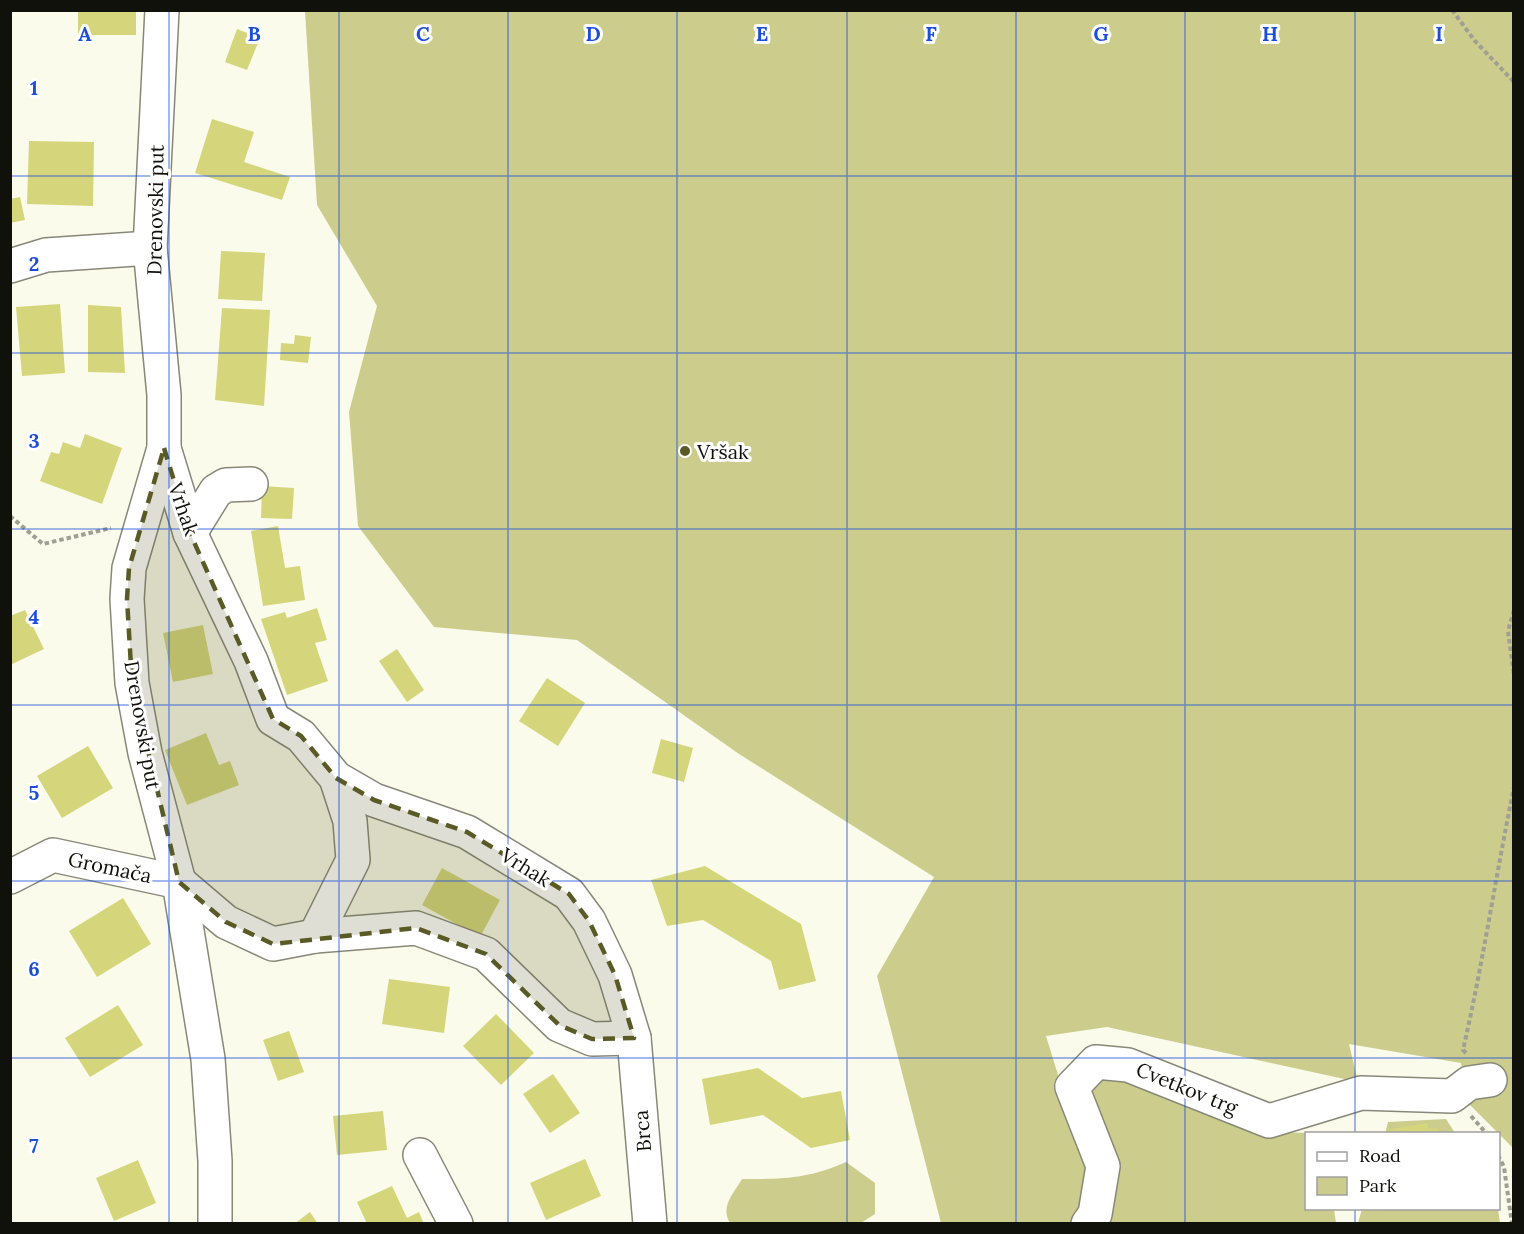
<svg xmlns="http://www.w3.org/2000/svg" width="1524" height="1234" font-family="Lora,serif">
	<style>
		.green { fill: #cccd8d }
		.building { fill: #d5d67b }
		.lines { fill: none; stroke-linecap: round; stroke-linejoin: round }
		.minor-casing { stroke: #888879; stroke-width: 36 }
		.major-casing { stroke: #888879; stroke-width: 36 }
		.path { stroke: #9f9f93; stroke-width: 4; stroke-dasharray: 4.5 3; stroke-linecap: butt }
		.minor { stroke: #fff; stroke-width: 33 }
		.major { stroke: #fff; stroke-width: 33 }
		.marked { fill: #5a5a26; fill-opacity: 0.2; stroke: #5a5a26; stroke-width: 4.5; stroke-dasharray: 12 8; stroke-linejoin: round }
		.grid { fill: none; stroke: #1d4ed8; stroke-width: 1.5; stroke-opacity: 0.55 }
		.poi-dot { fill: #5a5a26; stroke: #fff; stroke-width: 2 }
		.labels { text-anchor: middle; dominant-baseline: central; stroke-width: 6; stroke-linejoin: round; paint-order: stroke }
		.street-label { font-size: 20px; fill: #11110c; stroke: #fff }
		.poi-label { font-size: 20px; fill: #11110c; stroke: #fff; text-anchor: start }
		.grid-label { font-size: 20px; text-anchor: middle; font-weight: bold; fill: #1d4ed8; stroke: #fff; stroke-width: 6; stroke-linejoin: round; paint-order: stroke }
	</style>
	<rect width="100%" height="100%" fill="#fafbea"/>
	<g class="green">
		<polygon points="305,11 1513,11 1513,1148 1467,1102 1461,1063 1349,1044 1358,1082 1107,1027 1046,1036 1063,1091 1094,1173 1074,1223 941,1223 877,976 934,877 739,754 577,640 434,627 358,526 349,412 377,306 317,205"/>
		<polygon points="1103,1071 1262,1132 1321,1133 1306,1134 1306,1208 1334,1209 1336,1223 1099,1223 1082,1093"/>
		<polygon points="1446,1119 1455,1133 1385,1134 1388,1122"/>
		<path d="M846 1162 875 1183V1214L861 1223H730C720 1207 733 1194 742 1179 783 1179 808 1179 846 1162Z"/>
		<polygon points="1362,1209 1498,1209 1500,1223 1358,1223"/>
	</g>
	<g class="building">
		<rect x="78" y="10" width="58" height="25"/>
		<polygon points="237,29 260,38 247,70 225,62"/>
		<polygon points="212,119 254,132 244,162 290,177 282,200 195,173"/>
		<polygon points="29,141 94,142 93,206 27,204"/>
		<polygon points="20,197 25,220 10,223 10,199"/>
		<polygon points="221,251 265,253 262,301 218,299"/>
		<polygon points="60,304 65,373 22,376 16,307"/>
		<polygon points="88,305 121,307 125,373 88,372"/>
		<polygon points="222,308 270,310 264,406 215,400"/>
		<polygon points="295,335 311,337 308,363 280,360 281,343 294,344"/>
		<polygon points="85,434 122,448 102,504 40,481 51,452 59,454 63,442 80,448"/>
		<polygon points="262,486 294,488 292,519 261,518"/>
		<polygon points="278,526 285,568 300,566 305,600 263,606 251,531"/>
		<polygon points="317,608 327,640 315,643 328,681 287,695 261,619 285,612 287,618"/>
		<polygon points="25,610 44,649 10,665 10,616"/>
		<polygon points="203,625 213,674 173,682 163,633"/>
		<polygon points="397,649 424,690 407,702 379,661"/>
		<polygon points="547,678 585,703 558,746 519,721"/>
		<polygon points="206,733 219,765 230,761 239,785 187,805 165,750"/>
		<polygon points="661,739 693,748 684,782 652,773"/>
		<polygon points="88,746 113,788 62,818 37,776"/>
		<polygon points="705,866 801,924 816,981 779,990 771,961 703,920 667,926 651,880"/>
		<polygon points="442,868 500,900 480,937 422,905"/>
		<polygon points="123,898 151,944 97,977 69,931"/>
		<polygon points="389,979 450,987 444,1033 382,1024"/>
		<polygon points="118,1005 143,1045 90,1077 65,1038"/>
		<polygon points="496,1014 534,1053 501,1085 463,1046"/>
		<polygon points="289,1031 304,1072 278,1081 263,1040"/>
		<polygon points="758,1068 802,1098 841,1091 850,1140 811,1148 763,1115 710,1125 702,1079"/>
		<polygon points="553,1074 580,1113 550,1133 523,1094"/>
		<polygon points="383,1111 387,1150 337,1155 333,1116"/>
		<polygon points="1427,1123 1428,1128 1438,1129 1442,1134 1386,1134 1386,1130"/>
		<polygon points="585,1159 601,1196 546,1220 530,1183"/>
		<polygon points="138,1160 156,1203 114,1221 96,1178"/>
		<polygon points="392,1186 407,1218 419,1212 424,1224 367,1224 357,1202"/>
		<polygon points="310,1212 318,1224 294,1224"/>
	</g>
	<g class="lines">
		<g class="minor-casing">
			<g id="minor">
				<polyline points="10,266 46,255 150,248"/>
				<polyline points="164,448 190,533 251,661 273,719 301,736 336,778 374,800 467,832 569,894 589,921 615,975 634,1038 650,1224"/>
				<polyline points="190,533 216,491 226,485 251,484"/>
				<polyline points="10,877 53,855 179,882 226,922 273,944 315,936 416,928 486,954 559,1025 592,1039 634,1038"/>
				<polyline points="315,936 353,860 350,821 336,778"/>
				<polyline points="420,1155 456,1224"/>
				<polyline points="1088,1224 1095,1214 1103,1166 1072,1087 1096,1062 1128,1065 1269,1121 1361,1093 1452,1096 1469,1083 1490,1080"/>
			</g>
		</g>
		<g class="major-casing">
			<polyline id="major" points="162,10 150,248 164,395 164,448 129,568 127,599 132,683 145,753 179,882 208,1059 215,1161 215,1224"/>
		</g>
		<g class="path">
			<polyline points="1452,10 1475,41 1514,82"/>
			<polyline points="10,516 43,544 111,528"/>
			<polyline points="1514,610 1508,631 1514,675"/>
			<path d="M1466 1053 1463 1050C1483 963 1496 874 1514 787"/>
			<polyline points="1471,1116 1487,1134"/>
			<polyline points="1498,1155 1504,1167 1512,1224"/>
		</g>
		<use href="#minor" class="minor"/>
		<use href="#major" class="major"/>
	</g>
	<path class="marked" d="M164 448 190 533 273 719 301 736 336 778 374 800 467 832 569 894 589 921 615 975 634 1038 592 1039 559 1025 486 954 416 928 273 944 226 922 179 882 132 683 127 599 129 568Z"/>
	<path class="grid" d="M169 10V1224M339 10V1224M508 10V1224M677 10V1224M847 10V1224M1016 10V1224M1185 10V1224M1355 10V1134M10 176H1514M10 353H1514M10 529H1514M10 705H1514M10 881H1514M10 1058H1514M1355 1208V1224"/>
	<circle class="poi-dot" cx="685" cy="451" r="6"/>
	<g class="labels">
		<g class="street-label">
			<text transform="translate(155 210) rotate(-89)">Drenovski put</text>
			<text transform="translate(184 509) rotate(71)">Vrhak</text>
			<text transform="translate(143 725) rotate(80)">Drenovski put</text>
			<text transform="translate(110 867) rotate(12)">Gromača</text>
			<text transform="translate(526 867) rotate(32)">Vrhak</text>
			<text transform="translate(1187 1088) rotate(22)">Cvetkov trg</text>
			<text transform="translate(642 1131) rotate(-95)">Brca</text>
		</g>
		<g class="poi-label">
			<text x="697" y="451">Vršak</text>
		</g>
	</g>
	<g class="grid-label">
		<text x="85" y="41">A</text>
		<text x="254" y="41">B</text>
		<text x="423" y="41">C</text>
		<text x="593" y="41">D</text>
		<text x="762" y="41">E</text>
		<text x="931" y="41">F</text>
		<text x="1101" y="41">G</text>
		<text x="1270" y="41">H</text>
		<text x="1439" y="41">I</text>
		<text x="34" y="95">1</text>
		<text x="34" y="271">2</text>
		<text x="34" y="448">3</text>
		<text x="34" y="624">4</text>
		<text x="34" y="800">5</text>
		<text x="34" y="976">6</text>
		<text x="34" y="1153">7</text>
	</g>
	<rect width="1524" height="1234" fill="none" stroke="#11110c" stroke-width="24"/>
	<rect x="1305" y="1132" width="195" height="78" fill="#ffffff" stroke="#a0a09e" stroke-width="1.5"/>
	<rect x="1317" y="1152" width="30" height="9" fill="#ffffff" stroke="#a0a09e" stroke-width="1.5"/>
	<text x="1359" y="1162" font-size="18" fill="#11110c">Road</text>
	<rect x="1317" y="1177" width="30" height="18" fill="#cccd8d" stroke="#a0a09e" stroke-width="1.5"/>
	<text x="1359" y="1192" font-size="18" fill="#11110c">Park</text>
</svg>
